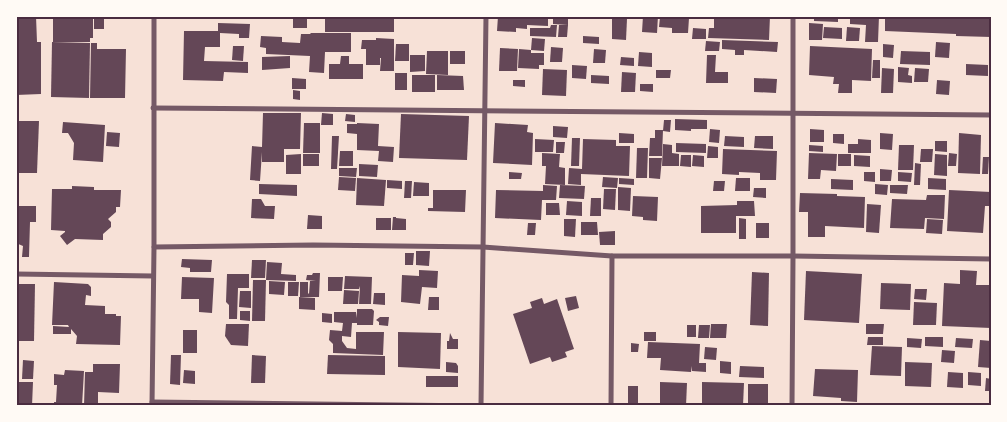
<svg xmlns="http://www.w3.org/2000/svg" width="1007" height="422" font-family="'Golos Text',sans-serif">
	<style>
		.building { fill: #644757 }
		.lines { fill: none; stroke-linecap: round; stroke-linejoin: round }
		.minor { stroke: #755966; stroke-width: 5 }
		.neatline { fill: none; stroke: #4a2c40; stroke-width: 2 }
	</style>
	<rect width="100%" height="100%" fill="#f7e1d7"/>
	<g class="building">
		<polygon points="16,16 36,16 37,42 41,42 41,94 16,95"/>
		<polygon points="53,16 93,17 93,38 90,38 90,42 53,42"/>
		<polygon points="97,16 104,16 104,29 94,29 94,17"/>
		<rect x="293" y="16" width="14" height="12"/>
		<rect x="325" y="16" width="69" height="16"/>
		<polygon points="498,16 548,16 548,26 527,25 527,29 516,28 516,32 497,31"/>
		<polygon points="553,16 568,16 568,25 553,24"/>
		<polygon points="643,16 658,16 657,33 642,32"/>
		<polygon points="714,16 770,16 769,40 708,38 709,28 714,28"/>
		<polygon points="814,16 838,16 838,22 814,21"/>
		<polygon points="850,16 879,16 878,42 865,42 866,25 850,24"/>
		<polygon points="885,16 991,16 991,37 956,36 956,34 885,31"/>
		<polygon points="660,17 689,18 688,33 672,33 672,28 659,27"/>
		<polygon points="612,18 627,19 626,40 612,39"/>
		<polygon points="218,23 250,24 249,38 239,38 239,34 220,33 220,47 205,47 204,61 248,62 248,73 224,72 223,81 183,80 184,31 218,31"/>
		<polygon points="809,23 823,24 822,40 809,40"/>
		<polygon points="551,25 557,25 556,37 530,36 530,28 550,28"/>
		<polygon points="559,25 568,25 567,37 558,37"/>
		<polygon points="824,27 842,28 842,39 823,38"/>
		<polygon points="847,27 860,28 859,41 846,41"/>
		<polygon points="693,28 706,29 706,39 692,39"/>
		<polygon points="311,33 351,33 351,52 325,52 324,73 309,72 310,56 266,54 266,48 260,47 261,36 282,37 282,42 300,43 301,34 310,34"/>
		<polygon points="583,36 599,37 599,44 583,43"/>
		<polygon points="376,38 394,39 394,71 380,71 381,58 380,58 380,65 366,65 366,49 361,49 362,40 376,40"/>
		<polygon points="532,38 545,39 544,51 531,50"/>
		<polygon points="722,40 778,42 777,52 744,50 744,55 735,55 735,50 722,49"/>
		<polygon points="706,41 720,42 719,51 705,51"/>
		<polygon points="52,42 90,43 89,98 51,97"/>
		<polygon points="936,42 950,43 949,58 935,57"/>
		<polygon points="91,43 97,43 97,49 126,49 125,98 90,98"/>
		<polygon points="396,44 409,44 409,61 395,61"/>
		<polygon points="883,44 894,45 893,58 883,57"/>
		<polygon points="233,46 244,46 243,61 232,60"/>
		<polygon points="810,46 872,49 871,81 852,80 852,93 838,93 839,84 833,84 834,77 809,75"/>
		<polygon points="551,47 563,48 562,62 550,62"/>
		<polygon points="500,48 518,49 517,71 499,71"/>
		<polygon points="519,49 531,50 531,53 544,53 544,65 539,65 539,69 518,68"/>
		<polygon points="594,49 606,50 605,63 593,63"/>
		<polygon points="427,51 448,51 448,75 426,74"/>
		<rect x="450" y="51" width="15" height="13"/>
		<polygon points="901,51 930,52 930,65 900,64"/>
		<polygon points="639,52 652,53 652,67 638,66"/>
		<polygon points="410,55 425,55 425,71 410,72"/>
		<polygon points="707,55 716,55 715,72 728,72 728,83 706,83"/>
		<polygon points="290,56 290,68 262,70 262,57"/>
		<polygon points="341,56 349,56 349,64 363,64 363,79 329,79 329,64 340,64"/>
		<polygon points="621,57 634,58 634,66 620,65"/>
		<polygon points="873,60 880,60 880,78 872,78"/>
		<polygon points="966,64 988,65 988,76 966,75"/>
		<polygon points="572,65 587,66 586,79 572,78"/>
		<polygon points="898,67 909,68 908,75 912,76 912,83 898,82"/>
		<polygon points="882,68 894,69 893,93 881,93"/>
		<polygon points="915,68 929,69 928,82 914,82"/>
		<polygon points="543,69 567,70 566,96 542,95"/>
		<polygon points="656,70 671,70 670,78 656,78"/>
		<polygon points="622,72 636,73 635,92 621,92"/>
		<rect x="395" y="73" width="12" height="17"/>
		<rect x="412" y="75" width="23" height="17"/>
		<polygon points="437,75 463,76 464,90 437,90"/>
		<polygon points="591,75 609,76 609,84 591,83"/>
		<polygon points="292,78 306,79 306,89 292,89"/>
		<polygon points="754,78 777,79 776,93 754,92"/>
		<polygon points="513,80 525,80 525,87 513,86"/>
		<polygon points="937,80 950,81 949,95 936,94"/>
		<polygon points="640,84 653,84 653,92 640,91"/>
		<polygon points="293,90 300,91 300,100 293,99"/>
		<polygon points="263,113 301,113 300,149 284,149 284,162 262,162 262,152 260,181 250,180 252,146 262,147"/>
		<polygon points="322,113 333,114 333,125 321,125"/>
		<polygon points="346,114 355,115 355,122 345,121"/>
		<polygon points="401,114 469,116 467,160 399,158"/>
		<polygon points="675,119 707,120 707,129 691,129 691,131 675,130"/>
		<polygon points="664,120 671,120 670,132 663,131"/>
		<polygon points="16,121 39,121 37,173 16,173"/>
		<polygon points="63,122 105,125 103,162 73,160 74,143 68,133 62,133"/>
		<polygon points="304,123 320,123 320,153 303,153"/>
		<polygon points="357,123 379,124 378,146 394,147 393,162 378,161 379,151 357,150 357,134 347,133 347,124 357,124"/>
		<polygon points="495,123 528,125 527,132 533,133 532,165 493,163"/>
		<polygon points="553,126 568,127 567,138 553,137"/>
		<polygon points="710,129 720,130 719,143 709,142"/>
		<polygon points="810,129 824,130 824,142 810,142"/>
		<polygon points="655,130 663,130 662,156 649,156 650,138 655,138"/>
		<polygon points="107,132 120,133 119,147 106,146"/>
		<polygon points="619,133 634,134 634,143 619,143"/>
		<polygon points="880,133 893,134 892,150 880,149"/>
		<polygon points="959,133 981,135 980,174 958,173"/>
		<polygon points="833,134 844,134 844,144 833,143"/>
		<polygon points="332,136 339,136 337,169 331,169"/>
		<polygon points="725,136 744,137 744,147 724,146"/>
		<polygon points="755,136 773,136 773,149 754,148"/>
		<polygon points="572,138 580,138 579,166 571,166"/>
		<polygon points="535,139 554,140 553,152 535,152"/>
		<polygon points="583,139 616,140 616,146 630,146 629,176 581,174 581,185 568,184 569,168 582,169"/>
		<polygon points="858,139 871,140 871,153 848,153 848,144 858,144"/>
		<polygon points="935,141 947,141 947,152 935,151"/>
		<polygon points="556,142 565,142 564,153 556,153"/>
		<polygon points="676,143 706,144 706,153 676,152"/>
		<polygon points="663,144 672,145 672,153 679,154 679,166 662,166"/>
		<polygon points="809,145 823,146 823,152 809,151"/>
		<polygon points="899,145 914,145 913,170 898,170"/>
		<polygon points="708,146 718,147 718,158 707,158"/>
		<polygon points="637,148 648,148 647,178 636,178"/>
		<polygon points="723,149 777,151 776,180 760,180 760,173 739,172 739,175 722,174"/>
		<polygon points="921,149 933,149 932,162 920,162"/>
		<polygon points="340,151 353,151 353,166 339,166"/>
		<polygon points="542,153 560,154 559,167 565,168 565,185 545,184 546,166 542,166"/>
		<polygon points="809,153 837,154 836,171 821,170 820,179 808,179"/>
		<polygon points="949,153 957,154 956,166 948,166"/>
		<polygon points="301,154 301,174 286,174 286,155"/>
		<rect x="303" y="154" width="16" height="12"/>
		<rect x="838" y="154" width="13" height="12"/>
		<polygon points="935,154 947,155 947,176 934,175"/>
		<polygon points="681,155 691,155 691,167 680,166"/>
		<polygon points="693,155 704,156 704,167 692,166"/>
		<polygon points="854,155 870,156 870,167 854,166"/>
		<polygon points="983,157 989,157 988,174 982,174"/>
		<polygon points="649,158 662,158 660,179 649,178"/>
		<polygon points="915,163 921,164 920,185 914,185"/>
		<polygon points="359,164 378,165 377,177 359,176"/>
		<polygon points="339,168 357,168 356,177 339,176"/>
		<polygon points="880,169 892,170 891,181 880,181"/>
		<polygon points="509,172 522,173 521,179 509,179"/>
		<polygon points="864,172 875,172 875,182 864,181"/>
		<polygon points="898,172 912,173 911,182 898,181"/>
		<polygon points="339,177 356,178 355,191 338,190"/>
		<polygon points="603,177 618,178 617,188 602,187"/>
		<polygon points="357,178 386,180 384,206 356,205"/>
		<polygon points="619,178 634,179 634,185 619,184"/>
		<polygon points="736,178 750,178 750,191 735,191"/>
		<polygon points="928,178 946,179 946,190 928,189"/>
		<polygon points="831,179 853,180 853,190 831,189"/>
		<polygon points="387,180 402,181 402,189 387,188"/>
		<polygon points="405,181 412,181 411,198 404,198"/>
		<polygon points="714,181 725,181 724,191 713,191"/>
		<polygon points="414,182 429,183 429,196 413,196"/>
		<polygon points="259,184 297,185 297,196 259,194"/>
		<polygon points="875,184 888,185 887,195 875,194"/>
		<polygon points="543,185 557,186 556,200 542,200 541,220 495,218 496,190 543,191"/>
		<polygon points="560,185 585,186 584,199 559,198"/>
		<polygon points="890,185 908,185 907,194 890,193"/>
		<polygon points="72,186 94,187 94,190 121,190 120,207 116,207 116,212 108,219 111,222 111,227 103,234 103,240 75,239 67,245 60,236 65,232 65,231 51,230 52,189 72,189"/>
		<polygon points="618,187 631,188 630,211 618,210"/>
		<polygon points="754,188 766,188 766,198 753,197"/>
		<polygon points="604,189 616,189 615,210 603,209"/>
		<polygon points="433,190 466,190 465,212 428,211 428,208 433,208"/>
		<polygon points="949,190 991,192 991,206 985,206 983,233 947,231"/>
		<polygon points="800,193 837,194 837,196 865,197 864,228 825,226 825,237 808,237 808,212 799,212"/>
		<polygon points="927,195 945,195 944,219 925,218 924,229 890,228 892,199 926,200"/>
		<polygon points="633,196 658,197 657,221 643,220 643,217 632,216"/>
		<polygon points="591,198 601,198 601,216 590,216"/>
		<polygon points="252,199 261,199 265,206 275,206 274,219 251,218"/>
		<polygon points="567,201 582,202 582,216 566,215"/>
		<polygon points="737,201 754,201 755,216 736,216 736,233 701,233 701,206 737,205"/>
		<polygon points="546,203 559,203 560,215 546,215"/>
		<polygon points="867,204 881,205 879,233 866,232"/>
		<polygon points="16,206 36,206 36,222 30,222 29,257 22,257 23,246 16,243"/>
		<polygon points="308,215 322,216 322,229 307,229"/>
		<polygon points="393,217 396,217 396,218 406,219 406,230 392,230"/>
		<rect x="376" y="218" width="15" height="12"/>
		<polygon points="739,218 746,219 746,239 739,239"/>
		<polygon points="564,219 576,219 575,237 564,236"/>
		<polygon points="927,219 943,220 942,234 926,233"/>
		<polygon points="581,222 597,222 598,235 581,235"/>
		<polygon points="528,223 536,223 535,235 527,235"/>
		<rect x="756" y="223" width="13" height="15"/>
		<polygon points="615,231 615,245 600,245 599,232"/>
		<polygon points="416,251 430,251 429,266 416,265"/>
		<polygon points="405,253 414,253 413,265 405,265"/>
		<polygon points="182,259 212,260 211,272 190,272 190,268 181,267"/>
		<polygon points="252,260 266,260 265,278 251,278"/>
		<polygon points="267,262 282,263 281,274 296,275 296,281 266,280"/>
		<polygon points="419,270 438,271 437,288 422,287 420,304 401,302 402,275 419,276"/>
		<polygon points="960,270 977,271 976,285 991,285 991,328 942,326 944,283 960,284"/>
		<polygon points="806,271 862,274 859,323 804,320"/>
		<polygon points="752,272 769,273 768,326 750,325"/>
		<polygon points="313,273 320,273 319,297 300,297 300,282 308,282 308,293 309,294 310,281 316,281 306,280 307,275 312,275"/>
		<polygon points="227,274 249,274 249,288 238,288 237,319 229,319 229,305 226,302"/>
		<polygon points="345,276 372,277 371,304 359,304 360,286 359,289 344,289"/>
		<polygon points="182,277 214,278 212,313 199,312 199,299 181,299"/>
		<polygon points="328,277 343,277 342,291 328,291"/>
		<polygon points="253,280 266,280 265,321 252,321"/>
		<polygon points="269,281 285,282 284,295 269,294"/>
		<polygon points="54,282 88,284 91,287 91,296 86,295 85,305 105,306 105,314 116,314 116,316 121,316 120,345 76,344 77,336 71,329 71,334 53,334 53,326 69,327 68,325 52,325"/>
		<polygon points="288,282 299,282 298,296 288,296"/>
		<polygon points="881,283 911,284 910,310 880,309"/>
		<polygon points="16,284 35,284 34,341 16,341"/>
		<polygon points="915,289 927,289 926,300 914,299"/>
		<polygon points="344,290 359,291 358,304 343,304"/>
		<polygon points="240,291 251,291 251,308 239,307"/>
		<polygon points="374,293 385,293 385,305 373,304"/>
		<polygon points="576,296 579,308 568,311 565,298"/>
		<polygon points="299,297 315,298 315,310 299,309"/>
		<polygon points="429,297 439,297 439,310 428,310"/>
		<polygon points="542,298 544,304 557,299 574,349 565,352 567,357 552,362 550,357 530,364 513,314 532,308 530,302"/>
		<polygon points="914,302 937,303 936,325 913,325"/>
		<polygon points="357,309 372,309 374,311 373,325 357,325 357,323 352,323 351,337 342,336 342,341 347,348 356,349 356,332 384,332 383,355 333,353 333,344 329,340 330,330 342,331 343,323 334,322 334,312 356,312 357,318"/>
		<polygon points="240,311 250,311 250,321 240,320"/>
		<polygon points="322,313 332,314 332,323 322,322"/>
		<polygon points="380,317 389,317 388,326 379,325 379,322 376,320"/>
		<polygon points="226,324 249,324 248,346 231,345 225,336"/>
		<polygon points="711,324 727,324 726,338 710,338"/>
		<polygon points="866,324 884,324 883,334 866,334"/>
		<rect x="687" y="325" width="9" height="12"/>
		<polygon points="699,325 710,325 709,338 698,338"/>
		<rect x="183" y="330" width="14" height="23"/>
		<polygon points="398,332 441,333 440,369 398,367"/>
		<rect x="644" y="332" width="12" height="9"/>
		<polygon points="450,333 453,339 458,339 458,349 447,349 447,341 449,341"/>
		<polygon points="868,337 883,337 883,345 867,345"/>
		<polygon points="925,337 943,337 943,347 925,346"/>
		<polygon points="907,338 922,339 921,348 907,347"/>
		<polygon points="956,338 973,339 972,348 955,347"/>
		<polygon points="980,340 991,341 991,368 978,367"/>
		<polygon points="648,342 700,344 699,363 706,363 706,372 692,371 692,366 691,372 660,370 661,358 647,358"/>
		<polygon points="631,343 639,344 638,352 631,352"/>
		<polygon points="872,346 902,347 901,376 870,375"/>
		<polygon points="705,347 717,348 716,360 704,359"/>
		<polygon points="942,350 955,351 954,363 941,362"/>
		<polygon points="171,355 181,355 180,385 170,384"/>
		<polygon points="252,355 266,356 265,383 251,383"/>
		<polygon points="328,355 385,356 385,375 327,374"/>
		<polygon points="23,360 34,361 33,379 22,379"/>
		<polygon points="16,361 19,361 18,382 33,382 32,406 16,406"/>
		<polygon points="720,361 731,362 731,374 720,373"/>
		<polygon points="446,362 456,363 458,366 458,373 446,372"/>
		<polygon points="905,362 932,363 931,387 905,386"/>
		<polygon points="93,364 120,364 119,393 98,392 98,403 94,403 94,406 84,406 85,372 93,372"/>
		<polygon points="740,366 764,367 764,378 739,377"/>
		<polygon points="815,369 858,370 857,402 841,401 841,398 813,396"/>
		<polygon points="65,370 84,371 82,406 54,406 54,402 56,402 57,385 54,385 54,374 64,375"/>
		<polygon points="184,370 195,371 195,384 183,383"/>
		<polygon points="948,372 963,373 963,388 947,387"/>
		<polygon points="968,372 981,373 981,386 968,385"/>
		<rect x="426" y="376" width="32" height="11"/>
		<polygon points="986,378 991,379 991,391 985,391"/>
		<polygon points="660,382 687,383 686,406 660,406"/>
		<polygon points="702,382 744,383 743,406 702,406"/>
		<rect x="748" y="384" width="20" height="22"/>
		<rect x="628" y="386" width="10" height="20"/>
	</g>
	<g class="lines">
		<g class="minor">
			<polyline points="153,108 991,115"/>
			<polyline points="154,247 313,245 483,247 612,256 793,256 991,259"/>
			<polyline points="16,274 153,276"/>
			<polyline points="152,402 480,406"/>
			<polyline points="152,406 154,247 154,16"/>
			<polyline points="481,406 486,16"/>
			<polyline points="611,406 612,256"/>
			<polyline points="792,406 793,256 793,16"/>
		</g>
	</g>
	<rect width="1007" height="422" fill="none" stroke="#fffaf5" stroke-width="35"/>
	<rect x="18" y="18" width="972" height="386" class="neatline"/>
</svg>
